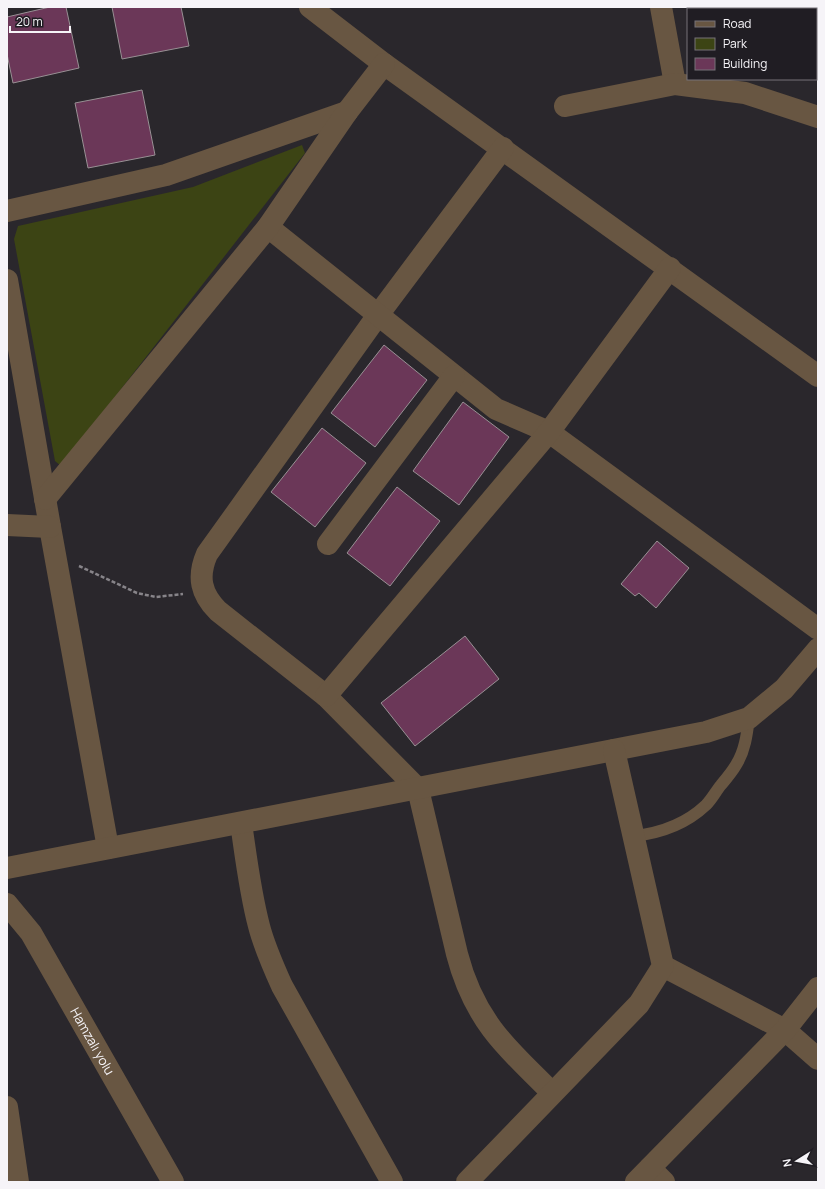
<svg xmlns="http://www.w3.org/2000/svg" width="825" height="1189" font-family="Manrope,sans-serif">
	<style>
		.green { fill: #3c4414 }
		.building { fill: #6b3758; stroke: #989094 }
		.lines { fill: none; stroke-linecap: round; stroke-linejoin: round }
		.path { stroke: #878489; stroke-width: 2.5; stroke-dasharray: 4 2; stroke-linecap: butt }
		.service { stroke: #685642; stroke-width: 12 }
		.minor { stroke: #685642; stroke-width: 22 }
		.tertiary { stroke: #685642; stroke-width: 22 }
		.labels { text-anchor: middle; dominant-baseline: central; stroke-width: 3; stroke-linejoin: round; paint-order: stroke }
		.street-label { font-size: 13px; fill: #f6f4f8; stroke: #201d23 }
	</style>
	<rect width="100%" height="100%" fill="#2a272c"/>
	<polygon class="green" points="302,145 305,153 61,466 55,461 14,239 18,226 193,187"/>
	<g class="building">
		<polygon points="50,7 66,7 79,68 13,83 7,54 7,17"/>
		<polygon points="112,7 181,7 189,46 122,59"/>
		<polygon points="142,90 155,155 88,168 75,103"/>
		<polygon points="384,345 427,380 375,447 331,413"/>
		<polygon points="463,402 509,437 459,505 413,471"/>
		<polygon points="322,428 366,463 315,527 271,492"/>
		<polygon points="397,487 440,521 390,586 347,553"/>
		<polygon points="657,541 689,568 656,608 639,593 635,596 621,584"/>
		<polygon points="465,636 499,679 415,746 381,703"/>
	</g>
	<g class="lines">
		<polyline class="path" points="79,566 137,593 156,597 183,594"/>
		<path class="service" d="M634 836C661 833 686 824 706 805 712 799 716 791 721 785 726 779 732 772 736 765 745 751 747 734 749 718"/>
		<g class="minor">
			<polyline points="310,7 384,64 818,376"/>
			<polyline points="661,7 675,84"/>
			<polyline points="565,106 675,84 745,93 818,117"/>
			<path d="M503 148 378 315 207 554C197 577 201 594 218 611L326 696 418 789 457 954C464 981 475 1006 492 1029 509 1052 532 1072 552 1093"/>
			<polyline points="7,211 166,175 347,112"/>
			<polyline points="268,227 496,409 549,432 818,629"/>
			<polyline points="7,280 50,527 108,848"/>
			<polyline points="45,499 268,227 347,112 384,64"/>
			<polyline points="7,525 50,527"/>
			<polyline points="328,544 454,376"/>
			<polyline points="326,696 549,432 670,268"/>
			<path d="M241 823C246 857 250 892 259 926 264 946 273 966 282 986L392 1182"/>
			<polyline points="7,868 706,732 749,718 784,689 818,649"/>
			<polyline points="663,966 785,1030 818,1059"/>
			<polyline points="650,1168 664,1182"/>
			<polyline points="467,1182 639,1004 663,966 614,750"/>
			<polyline points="636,1182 785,1030 818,988"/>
		</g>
		<g class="tertiary">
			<path id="s1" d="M7 904 31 933 173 1182"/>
			<polyline points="7,1107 18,1182"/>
		</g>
	</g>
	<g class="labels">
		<g class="street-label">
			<text stroke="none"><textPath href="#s1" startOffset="162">Hamzalı yolu</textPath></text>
		</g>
	</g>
	<rect width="825" height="1189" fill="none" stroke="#f6f4f8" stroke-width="16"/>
	<rect x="687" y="8" width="130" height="72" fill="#201d23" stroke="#767378"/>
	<rect x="695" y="21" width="20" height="6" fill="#685642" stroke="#767378"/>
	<text x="723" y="28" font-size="12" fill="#f6f4f8">Road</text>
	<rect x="695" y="38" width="20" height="12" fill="#3c4414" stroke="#767378"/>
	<text x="723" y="48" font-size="12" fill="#f6f4f8">Park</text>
	<rect x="695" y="58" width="20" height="12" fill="#6b3758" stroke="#767378"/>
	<text x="723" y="68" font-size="12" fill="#f6f4f8">Building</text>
	<g transform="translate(797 1161) rotate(259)" stroke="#201d23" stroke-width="3" paint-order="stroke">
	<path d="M0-3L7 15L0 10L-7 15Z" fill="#f6f4f8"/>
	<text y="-6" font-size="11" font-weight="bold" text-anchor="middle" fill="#f6f4f8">N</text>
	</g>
	<path d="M10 26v6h60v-6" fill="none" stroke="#f6f4f8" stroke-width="2"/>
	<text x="16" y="26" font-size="12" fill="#f6f4f8" stroke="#201d23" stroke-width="3" paint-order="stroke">20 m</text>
</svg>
